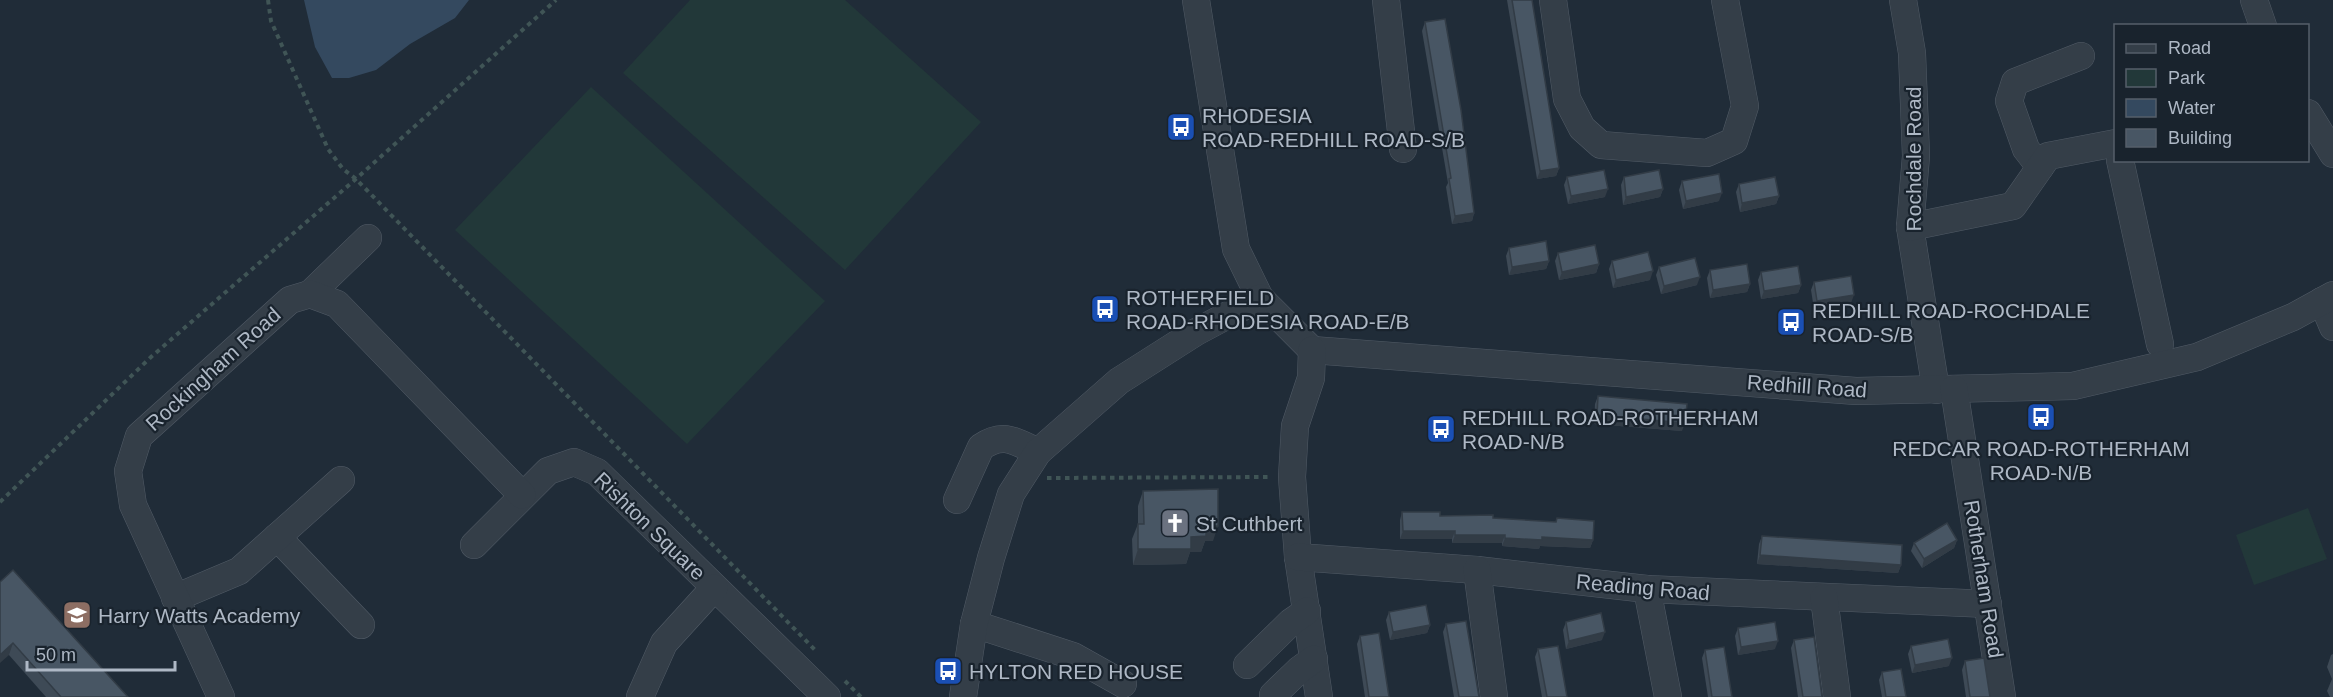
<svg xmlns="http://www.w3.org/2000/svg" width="2333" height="697" font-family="Arial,sans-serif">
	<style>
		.green { fill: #223839 }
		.water { fill: #34495f }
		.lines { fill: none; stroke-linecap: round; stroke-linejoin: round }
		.minor-casing { stroke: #515b66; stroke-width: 28 }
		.path { stroke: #405556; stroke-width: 4; stroke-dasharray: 4.5 4.5; stroke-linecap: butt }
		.minor { stroke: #343e48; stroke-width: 27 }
		.wall { fill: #3e4a56 }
		.shaded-wall { fill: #323c46 }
		.building { fill: #485664; stroke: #323c46; stroke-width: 1.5 }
		.labels { text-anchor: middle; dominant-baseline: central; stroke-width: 4.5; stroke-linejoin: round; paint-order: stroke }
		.poi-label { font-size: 21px; fill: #aeb8c5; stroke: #19232d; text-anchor: start }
		.street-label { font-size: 21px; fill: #aeb8c5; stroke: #19232d }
	</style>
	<rect width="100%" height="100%" fill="#202c38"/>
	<g class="green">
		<polygon points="690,0 845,0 981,122 845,270 623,73"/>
		<polygon points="591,87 825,301 687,444 455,230"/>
		<polygon points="2308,508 2327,559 2254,585 2236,535"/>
	</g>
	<polygon class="water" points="304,0 469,0 455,18 410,44 376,70 349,78 332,78 315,47"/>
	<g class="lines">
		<g class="minor-casing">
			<g id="minor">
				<polyline points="1196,0 1236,249 1260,298 1312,350"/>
				<polyline points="1386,0 1403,149"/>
				<polyline points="1553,0 1567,99 1582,128 1601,145 1707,153 1734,141 1745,106 1725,0"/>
				<polyline points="1903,0 1912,53 1916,156 1910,227 1936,390"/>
				<polyline points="2254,0 2263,26"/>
				<polyline points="2308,113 2333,154"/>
				<polyline points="2120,160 2160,344"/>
				<polyline points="2040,167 2026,149 2009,101 2015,82 2081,56"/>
				<polyline points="1910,227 2013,206 2048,156 2116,143"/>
				<polyline points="310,294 368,238"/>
				<polyline points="2322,301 2333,327"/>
				<polyline points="1312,350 1856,391 2073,386 2197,357 2293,317 2333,295"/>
				<polyline points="1312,350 1311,378 1295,426 1292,477 1298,557 1319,697"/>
				<polyline points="1954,389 2002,697"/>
				<path d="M957 500 981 447C1004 431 1016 442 1038 452"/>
				<polyline points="277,537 361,625"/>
				<polyline points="474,545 548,471 574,462 597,472 827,697"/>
				<polyline points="1298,557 1477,570 1647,589 1988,604"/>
				<polyline points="1477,570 1494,697"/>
				<polyline points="1647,589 1668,697"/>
				<polyline points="175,598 239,571 341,480"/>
				<polyline points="1824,598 1837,697"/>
				<polyline points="974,624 1073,656 1123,684"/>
				<polyline points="1247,665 1291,622 1307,611"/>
				<polyline points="1273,695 1299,670 1314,659"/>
				<polyline points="221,697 133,505 128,471 139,436 290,300 310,294 337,304 522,495"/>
				<polyline points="640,697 664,643 714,588"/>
				<polyline points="963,697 974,624 991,558 1011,494 1038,452 1119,381 1196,332 1260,298"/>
			</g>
		</g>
		<g class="path">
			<polyline points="268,0 271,21 328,149 343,169 356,179 817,652"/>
			<polyline points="1047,478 1270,477"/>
			<polyline points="0,502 151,357 349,185 556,0"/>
			<polyline points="845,681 861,697"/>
		</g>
		<use href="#minor" class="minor"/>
	</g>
	<g class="wall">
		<polygon points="1507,0 1532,0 1559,168 1556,176 1537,179"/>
		<polygon points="1425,22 1474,213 1472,221 1452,224 1446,187 1448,183 1422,31"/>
		<polygon points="1567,177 1605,197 1568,204 1564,185"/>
		<polygon points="1624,177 1663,189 1660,197 1623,205 1621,185"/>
		<polygon points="1682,181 1719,201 1683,209 1679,190"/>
		<polygon points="1739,184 1779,196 1776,204 1740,212 1736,192"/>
		<polygon points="1509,248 1549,261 1546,269 1509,275 1506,256"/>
		<polygon points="1558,253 1599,264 1596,273 1559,280 1555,261"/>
		<polygon points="1612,261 1650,280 1613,288 1609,269"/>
		<polygon points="1659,267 1697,285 1661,294 1656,275"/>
		<polygon points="1710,270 1750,284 1747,292 1710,298 1707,278"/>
		<polygon points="1761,272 1801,285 1798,293 1761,299 1758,280"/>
		<polygon points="1814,282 1851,303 1814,309 1811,290"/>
		<polygon points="1598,396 1682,431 1594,424 1595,404"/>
		<polygon points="1143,491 1213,541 1205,541 1201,552 1190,552 1186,564 1133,565 1132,539 1138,524 1138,506"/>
		<polygon points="1402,512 1440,516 1556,522 1557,518 1593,540 1590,548 1540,546 1539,549 1502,546 1502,543 1452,543 1452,539 1400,539 1400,520"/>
		<polygon points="1762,536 1901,565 1898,573 1757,564 1759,544"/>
		<polygon points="1957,540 1954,548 1922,568 1911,551 1914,543"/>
		<polygon points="0,582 128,697 46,697 9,655"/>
		<polygon points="1389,612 1430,625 1427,633 1390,640 1386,620"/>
		<polygon points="1566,622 1602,640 1566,649 1563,630"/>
		<polygon points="1446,624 1479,697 1454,697 1443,632"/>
		<polygon points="1738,628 1775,649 1738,655 1735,636"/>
		<polygon points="1360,636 1389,697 1365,697 1357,644"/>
		<polygon points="1794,640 1822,697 1798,697 1791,648"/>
		<polygon points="1911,646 1949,666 1912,673 1908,654"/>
		<polygon points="1538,649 1567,697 1542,697 1535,657"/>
		<polygon points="1705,650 1732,697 1708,697 1702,658"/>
		<polygon points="2333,654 2333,697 2330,697 2327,691 2332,679 2327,667 2331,655"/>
		<polygon points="1965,661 1990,697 1966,697 1962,670"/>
		<polygon points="1882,672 1906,697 1882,697 1879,680"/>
	</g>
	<g class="shaded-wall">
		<polygon points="1559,168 1556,176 1537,179 1540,171"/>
		<polygon points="1608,189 1605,197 1568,204 1571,196"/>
		<polygon points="1663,189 1660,197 1623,205 1626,197"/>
		<polygon points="1722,193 1719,201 1683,209 1686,201"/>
		<polygon points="1779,196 1776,204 1740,212 1742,203"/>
		<polygon points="1474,213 1472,221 1452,224 1455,216"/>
		<polygon points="1549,261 1546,269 1509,275 1512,267"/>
		<polygon points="1599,264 1596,273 1559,280 1562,272"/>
		<polygon points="1653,271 1650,280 1613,288 1616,280"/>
		<polygon points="1700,277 1697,285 1661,294 1664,286"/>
		<polygon points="1750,284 1747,292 1710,298 1713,290"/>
		<polygon points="1801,285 1798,293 1761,299 1764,291"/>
		<polygon points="1854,295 1851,303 1814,309 1817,301"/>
		<polygon points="1597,415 1685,423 1682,431 1594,424"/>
		<polygon points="1206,526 1218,526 1213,541 1205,541 1201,552 1190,552 1186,564 1133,565 1138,549 1191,537"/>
		<polygon points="1403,531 1455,531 1452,539 1400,539"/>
		<polygon points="1455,535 1505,535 1502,543 1452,543"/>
		<polygon points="1542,537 1593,540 1590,548 1540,546 1539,549 1502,546 1505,538"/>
		<polygon points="1957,540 1954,548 1922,568 1924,559"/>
		<polygon points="1760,555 1901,565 1898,573 1757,564"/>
		<polygon points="1430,625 1427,633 1390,640 1393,632"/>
		<polygon points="1605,632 1602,640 1566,649 1569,641"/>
		<polygon points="1778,641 1775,649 1738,655 1741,647"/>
		<polygon points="13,643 9,655 0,663 0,655"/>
		<polygon points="1952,658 1949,666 1912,673 1915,665"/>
	</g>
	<g class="building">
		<polygon points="1512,0 1532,0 1559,168 1540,171"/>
		<polygon points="1445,19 1461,110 1474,213 1455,216 1449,179 1451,178 1425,22"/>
		<polygon points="1604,170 1608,189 1571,196 1567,177"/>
		<polygon points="1659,170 1663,189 1626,197 1624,177"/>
		<polygon points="1719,174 1722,193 1686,201 1682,181"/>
		<polygon points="1775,177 1779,196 1742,203 1739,184"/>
		<polygon points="1546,241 1549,261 1512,267 1509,248"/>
		<polygon points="1595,245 1599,264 1562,272 1558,253"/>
		<polygon points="1648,252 1653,271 1616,280 1612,261"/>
		<polygon points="1695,258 1700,277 1664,286 1659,267"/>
		<polygon points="1747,264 1750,284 1713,290 1710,270"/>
		<polygon points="1798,266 1801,285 1764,291 1761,272"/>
		<polygon points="1851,276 1854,295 1817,301 1814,282"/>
		<polygon points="1598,396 1687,404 1685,423 1597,415"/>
		<polygon points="1218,489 1218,526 1206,526 1206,536 1191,537 1191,549 1138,549 1138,524 1144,524 1143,491"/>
		<polygon points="1402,512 1440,512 1440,516 1493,515 1493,518 1556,522 1557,518 1594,521 1593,540 1542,537 1542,540 1505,538 1505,535 1455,535 1455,531 1403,531"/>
		<polygon points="1947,523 1957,540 1924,559 1914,543"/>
		<polygon points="1762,536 1902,545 1901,565 1760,555"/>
		<polygon points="13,570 128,697 61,697 13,643 0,655 0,582"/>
		<polygon points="1426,605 1430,625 1393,632 1389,612"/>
		<polygon points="1601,613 1605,632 1569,641 1566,622"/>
		<polygon points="1466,621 1479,697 1459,697 1446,624"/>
		<polygon points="1775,622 1778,641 1741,647 1738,628"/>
		<polygon points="1379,633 1389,697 1369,697 1360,636"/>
		<polygon points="1814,637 1822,697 1803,697 1794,640"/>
		<polygon points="1948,639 1952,658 1915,665 1911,646"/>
		<polygon points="1558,646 1567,697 1547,697 1538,649"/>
		<polygon points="1724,647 1732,697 1712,697 1705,650"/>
		<polygon points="1984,658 1990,697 1970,697 1965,661"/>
		<polygon points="1901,669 1906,697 1886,697 1882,672"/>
	</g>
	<defs>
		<g id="bus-square" transform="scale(1.5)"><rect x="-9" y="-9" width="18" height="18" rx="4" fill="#1a4fb4" stroke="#19232d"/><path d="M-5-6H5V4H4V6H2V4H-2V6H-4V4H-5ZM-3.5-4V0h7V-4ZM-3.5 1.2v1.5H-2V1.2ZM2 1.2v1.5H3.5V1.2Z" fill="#fff"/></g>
		<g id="church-square" transform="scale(1.5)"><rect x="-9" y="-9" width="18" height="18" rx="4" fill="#6b7280" stroke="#19232d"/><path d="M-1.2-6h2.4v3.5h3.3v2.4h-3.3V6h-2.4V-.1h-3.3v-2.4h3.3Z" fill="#fff"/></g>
		<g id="school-square" transform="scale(1.5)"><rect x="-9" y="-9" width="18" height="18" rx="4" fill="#8d6e63" stroke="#19232d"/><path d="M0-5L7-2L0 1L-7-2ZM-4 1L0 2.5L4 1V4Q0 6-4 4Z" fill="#fff"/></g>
	</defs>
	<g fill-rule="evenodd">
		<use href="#bus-square" x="1181" y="127"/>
		<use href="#bus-square" x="1105" y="309"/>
		<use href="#bus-square" x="1791" y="322"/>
		<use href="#bus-square" x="2041" y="417"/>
		<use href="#bus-square" x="1441" y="429"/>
		<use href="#church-square" x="1175" y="523"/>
		<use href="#school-square" x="77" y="615"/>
		<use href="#bus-square" x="948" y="671"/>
	</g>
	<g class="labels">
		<g class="poi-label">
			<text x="1202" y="115">RHODESIA<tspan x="1202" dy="24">ROAD-REDHILL ROAD-S/B</tspan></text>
			<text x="1126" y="297">ROTHERFIELD<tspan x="1126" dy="24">ROAD-RHODESIA ROAD-E/B</tspan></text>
			<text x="1812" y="310">REDHILL ROAD-ROCHDALE<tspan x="1812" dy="24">ROAD-S/B</tspan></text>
			<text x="1462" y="417">REDHILL ROAD-ROTHERHAM<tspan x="1462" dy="24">ROAD-N/B</tspan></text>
			<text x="2041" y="448" text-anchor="middle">REDCAR ROAD-ROTHERHAM<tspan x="2041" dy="24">ROAD-N/B</tspan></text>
			<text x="1196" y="523">St Cuthbert</text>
			<text x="98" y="615">Harry Watts Academy</text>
			<text x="969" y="671">HYLTON RED HOUSE</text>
		</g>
		<g class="street-label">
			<text transform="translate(1913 159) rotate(-90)">Rochdale Road</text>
			<text transform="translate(213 369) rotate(-42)">Rockingham Road</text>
			<text transform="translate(1807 386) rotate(4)">Redhill Road</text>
			<text transform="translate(650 526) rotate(44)">Rishton Square</text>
			<text transform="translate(1984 579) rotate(81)">Rotherham Road</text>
			<text transform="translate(1643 587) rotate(5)">Reading Road</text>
		</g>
	</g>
	<rect x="2114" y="24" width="195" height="138" fill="#19232d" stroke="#555f6a" stroke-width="1.5"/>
	<rect x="2126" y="44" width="30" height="9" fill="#343e48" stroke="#555f6a" stroke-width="1.5"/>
	<text x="2168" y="54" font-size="18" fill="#aeb8c5">Road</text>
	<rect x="2126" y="69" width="30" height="18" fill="#223839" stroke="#555f6a" stroke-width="1.5"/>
	<text x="2168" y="84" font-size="18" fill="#aeb8c5">Park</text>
	<rect x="2126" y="99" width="30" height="18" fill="#34495f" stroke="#555f6a" stroke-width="1.5"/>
	<text x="2168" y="114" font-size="18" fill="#aeb8c5">Water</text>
	<rect x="2126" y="129" width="30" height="18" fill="#485664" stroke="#555f6a" stroke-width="1.5"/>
	<text x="2168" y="144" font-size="18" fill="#aeb8c5">Building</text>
	<path d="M27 661v9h148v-9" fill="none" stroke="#aeb8c5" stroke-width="3"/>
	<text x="36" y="661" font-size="18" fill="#aeb8c5" stroke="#19232d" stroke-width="4.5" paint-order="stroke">50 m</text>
</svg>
